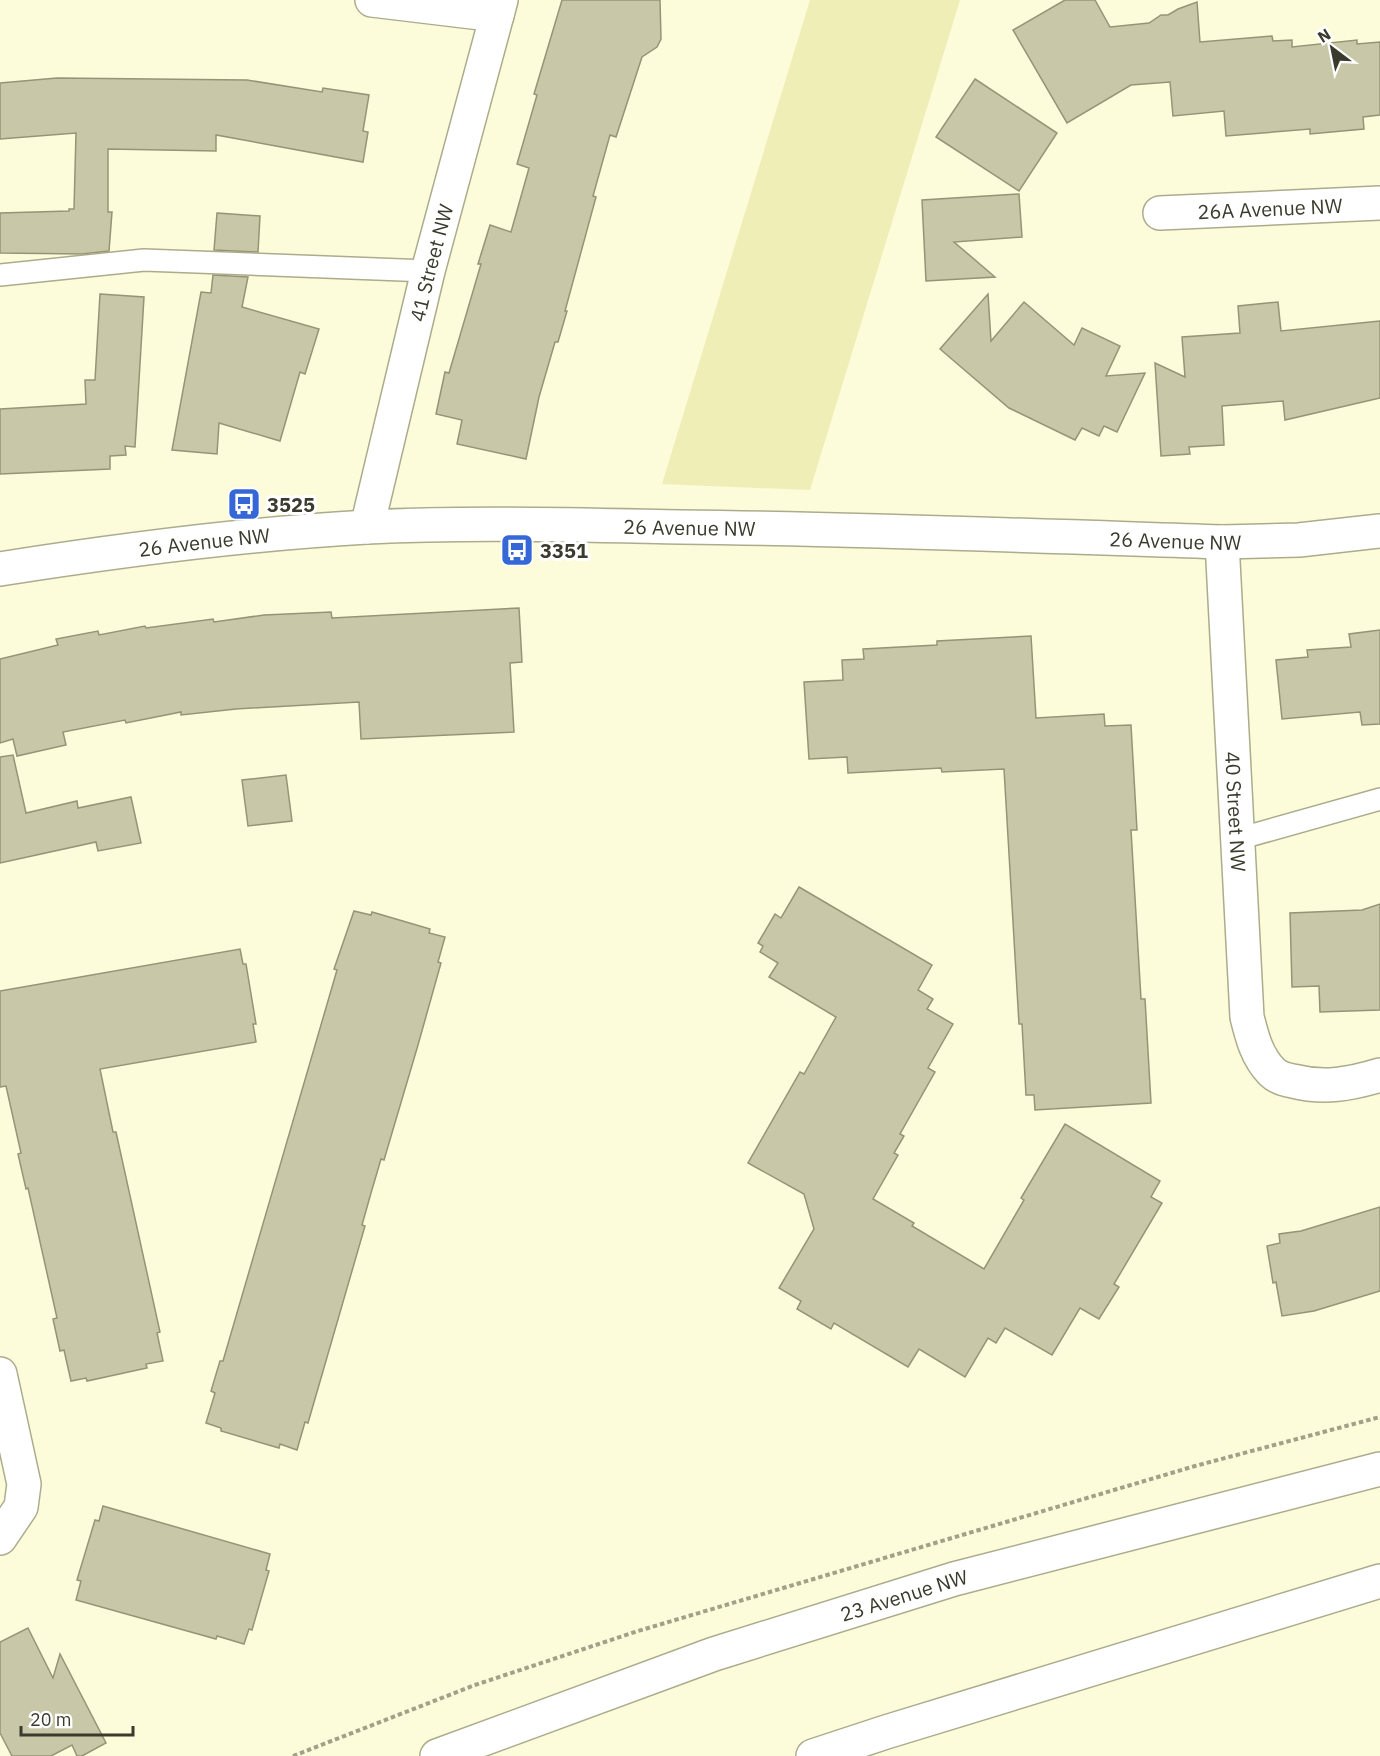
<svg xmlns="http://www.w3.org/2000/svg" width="1380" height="1756" font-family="'IBM Plex Sans',sans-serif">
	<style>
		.green { fill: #efeeb7 }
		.building { fill: #c8c8a8; stroke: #959576; stroke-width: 1.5 }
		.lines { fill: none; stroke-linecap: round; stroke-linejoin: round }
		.service-casing { stroke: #acac8d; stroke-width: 24 }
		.minor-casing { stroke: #acac8d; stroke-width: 36 }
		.tertiary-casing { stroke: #acac8d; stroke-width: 36 }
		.secondary-casing { stroke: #acac8d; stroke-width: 36 }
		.path { stroke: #a1a189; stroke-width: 4; stroke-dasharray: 4.5 3; stroke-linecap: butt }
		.service { stroke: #fff; stroke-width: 21 }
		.minor { stroke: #fff; stroke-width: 33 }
		.tertiary { stroke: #fff; stroke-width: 33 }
		.secondary { stroke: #fff; stroke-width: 33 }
		.labels { text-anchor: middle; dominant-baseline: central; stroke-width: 6; stroke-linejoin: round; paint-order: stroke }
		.street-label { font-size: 20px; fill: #3a3a2d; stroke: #fff }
		.poi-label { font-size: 20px; font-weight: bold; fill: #3a3a2d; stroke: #fff; text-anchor: start }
	</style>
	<rect width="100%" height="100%" fill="#fcfbda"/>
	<polygon class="green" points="810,0 960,0 810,490 662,484"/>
	<g class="building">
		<polygon points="562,0 660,0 661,39 657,47 642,57 616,137 610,135 593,196 596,197 565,311 567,311 558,342 555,342 539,397 526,459 457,444 462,420 436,414 445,372 449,373 481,264 478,264 490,225 511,232 529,168 517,164 537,95 534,94"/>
		<polygon points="1065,0 1095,0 1110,27 1149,23 1161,15 1168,15 1178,9 1197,2 1200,42 1272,36 1273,41 1292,40 1292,47 1357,40 1357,44 1380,42 1380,115 1363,117 1364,129 1310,134 1310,129 1226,136 1224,111 1173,116 1170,82 1131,85 1067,123 1013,30"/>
		<polygon points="57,78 247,80 322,92 323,88 369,95 363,131 368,132 363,162 216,135 216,151 108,149 108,212 112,212 109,251 82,254 0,253 0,213 69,211 69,209 74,209 76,133 0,139 0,83"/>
		<polygon points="975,79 1057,133 1019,191 936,137"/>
		<polygon points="1019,194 1022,237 954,242 995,277 926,281 922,200"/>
		<polygon points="217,213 260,216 258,252 214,250"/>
		<polygon points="213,275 248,277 242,307 319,329 305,374 300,372 280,441 219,423 217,454 172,450 201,292 211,293"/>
		<polygon points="100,294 144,297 135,447 125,446 126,455 110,456 110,469 0,474 0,409 86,404 85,380 95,380"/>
		<polygon points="988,294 991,341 1024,302 1074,345 1082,328 1120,346 1106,376 1145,373 1117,432 1104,426 1099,436 1082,428 1075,440 1009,408 940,349"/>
		<polygon points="1278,302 1281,331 1380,321 1380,398 1285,420 1283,401 1222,406 1224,445 1189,447 1190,454 1161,456 1155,363 1185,377 1182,337 1240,333 1238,306"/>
		<polygon points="519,608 522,662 510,663 514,732 361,739 359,702 236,709 181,715 181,712 126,723 125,720 63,732 66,745 17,756 13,739 0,743 0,659 58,645 56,639 98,631 99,635 145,626 146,628 213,619 214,622 264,615 331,612 332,618"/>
		<polygon points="1380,630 1380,724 1362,725 1360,712 1282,719 1276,660 1308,657 1307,650 1351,647 1349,634"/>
		<polygon points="1031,636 1036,718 1104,714 1105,726 1131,725 1137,830 1131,830 1141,999 1145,999 1151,1103 1035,1110 1034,1095 1026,1095 1022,1024 1019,1024 1004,769 942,772 941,768 848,773 847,757 809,759 804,682 843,680 842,660 864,659 863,649 937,645 937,641"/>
		<polygon points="13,755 26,813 77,801 78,808 131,797 141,843 98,851 96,842 0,863 0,757"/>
		<polygon points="286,775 292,821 248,826 242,780"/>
		<polygon points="799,887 932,965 918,990 933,999 927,1009 953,1024 928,1068 935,1072 900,1134 904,1136 894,1153 898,1155 873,1199 914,1223 912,1226 984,1269 1024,1200 1021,1198 1065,1124 1160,1181 1151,1197 1162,1203 1114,1284 1119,1287 1099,1319 1080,1308 1052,1355 1005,1328 996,1343 988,1338 965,1377 919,1349 908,1367 834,1323 831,1329 797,1309 801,1301 779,1288 814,1229 804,1194 748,1163 800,1072 804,1074 836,1017 769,977 778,963 760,952 763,946 758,943 775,914 781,918"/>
		<polygon points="1380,904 1380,1010 1320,1012 1319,986 1292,987 1290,913 1362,910"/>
		<polygon points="354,911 371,915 372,912 430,929 429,933 445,937 438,962 441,963 418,1045 384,1160 381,1159 371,1193 362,1225 365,1226 308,1423 305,1422 297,1450 280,1444 279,1448 221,1431 221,1428 206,1423 215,1393 211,1391 220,1361 223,1361 337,970 334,969"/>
		<polygon points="240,949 243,964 246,964 256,1024 253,1024 256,1042 100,1069 113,1132 116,1132 160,1332 157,1333 163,1361 146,1364 147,1368 87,1381 86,1378 71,1381 64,1350 60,1351 53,1319 57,1318 28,1188 26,1189 18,1154 21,1153 6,1086 0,1087 0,991"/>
		<polygon points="1380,1207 1380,1291 1314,1311 1282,1316 1276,1282 1273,1283 1267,1246 1280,1243 1279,1234 1301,1231"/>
		<polygon points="103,1506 270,1554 266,1570 269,1571 252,1630 249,1629 244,1644 217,1636 216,1639 76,1600 81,1581 77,1580 95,1520 99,1521"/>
		<polygon points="28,1628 53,1678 60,1654 106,1743 82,1756 77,1756 72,1745 51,1756 12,1756 0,1733 0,1642"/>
	</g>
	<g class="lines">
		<g class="service-casing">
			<g id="service">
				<polyline points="0,275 144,260 428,271"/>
				<polyline points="1238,839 1380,799"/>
			</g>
		</g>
		<g class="minor-casing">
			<g id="minor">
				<polyline points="372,0 497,15"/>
				<path id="s1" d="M1160 213 1380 203"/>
				<path id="s2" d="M367 527 428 271 501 0"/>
				<path id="s3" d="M1222 542 1247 1017C1252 1037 1257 1057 1272 1072 1277 1077 1286 1080 1293 1081 1324 1089 1350 1084 1380 1075"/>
				<polyline points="0,1374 24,1484 21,1507 0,1538"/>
			</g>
		</g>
		<g class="tertiary-casing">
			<g id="tertiary">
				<path id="s4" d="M0 569C121 550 244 534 367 527 471 522 576 525 681 527 861 529 1042 536 1222 542L1299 540 1380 531"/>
			</g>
		</g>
		<g class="secondary-casing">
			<g id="secondary">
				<path id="s5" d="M437 1756 714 1654 954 1579 1380 1469"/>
				<polyline points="813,1756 886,1732 1380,1581"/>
			</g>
		</g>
		<polyline class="path" points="293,1756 475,1685 638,1631 1195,1466 1380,1417"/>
		<use href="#service" class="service"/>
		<use href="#minor" class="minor"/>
		<use href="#tertiary" class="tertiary"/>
		<use href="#secondary" class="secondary"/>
	</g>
	<defs>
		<g id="bus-square" transform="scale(1.725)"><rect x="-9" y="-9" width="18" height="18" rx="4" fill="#3667d7" stroke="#fff"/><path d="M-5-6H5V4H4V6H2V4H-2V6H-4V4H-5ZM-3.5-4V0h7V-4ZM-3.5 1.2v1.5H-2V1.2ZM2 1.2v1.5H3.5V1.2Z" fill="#fff"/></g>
	</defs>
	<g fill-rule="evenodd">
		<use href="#bus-square" x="244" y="504"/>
		<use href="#bus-square" x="517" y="550"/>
	</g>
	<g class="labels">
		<g class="street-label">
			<text stroke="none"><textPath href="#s1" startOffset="110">26A Avenue NW</textPath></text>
			<text stroke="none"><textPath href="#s2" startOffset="272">41 Street NW</textPath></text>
			<text stroke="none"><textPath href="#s4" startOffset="692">26 Avenue NW</textPath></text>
			<text stroke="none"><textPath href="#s4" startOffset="1178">26 Avenue NW</textPath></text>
			<text stroke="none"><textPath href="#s4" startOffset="206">26 Avenue NW</textPath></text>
			<text stroke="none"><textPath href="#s3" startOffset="270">40 Street NW</textPath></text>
			<text stroke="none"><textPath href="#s5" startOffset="494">23 Avenue NW</textPath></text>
		</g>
		<g class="poi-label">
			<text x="267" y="504">3525</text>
			<text x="540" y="550">3351</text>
		</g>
	</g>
	<g transform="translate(1332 48) rotate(328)" stroke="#ffffff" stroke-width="4.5" paint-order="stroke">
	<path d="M0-4.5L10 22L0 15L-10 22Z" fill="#3a3a2d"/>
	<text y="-9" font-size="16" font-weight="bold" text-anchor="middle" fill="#3a3a2d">N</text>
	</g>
	<path d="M21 1726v9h112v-9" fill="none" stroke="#3a3a2d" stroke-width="3"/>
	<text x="30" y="1726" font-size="18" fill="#3a3a2d" stroke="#ffffff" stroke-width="4.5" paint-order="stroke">20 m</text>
</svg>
